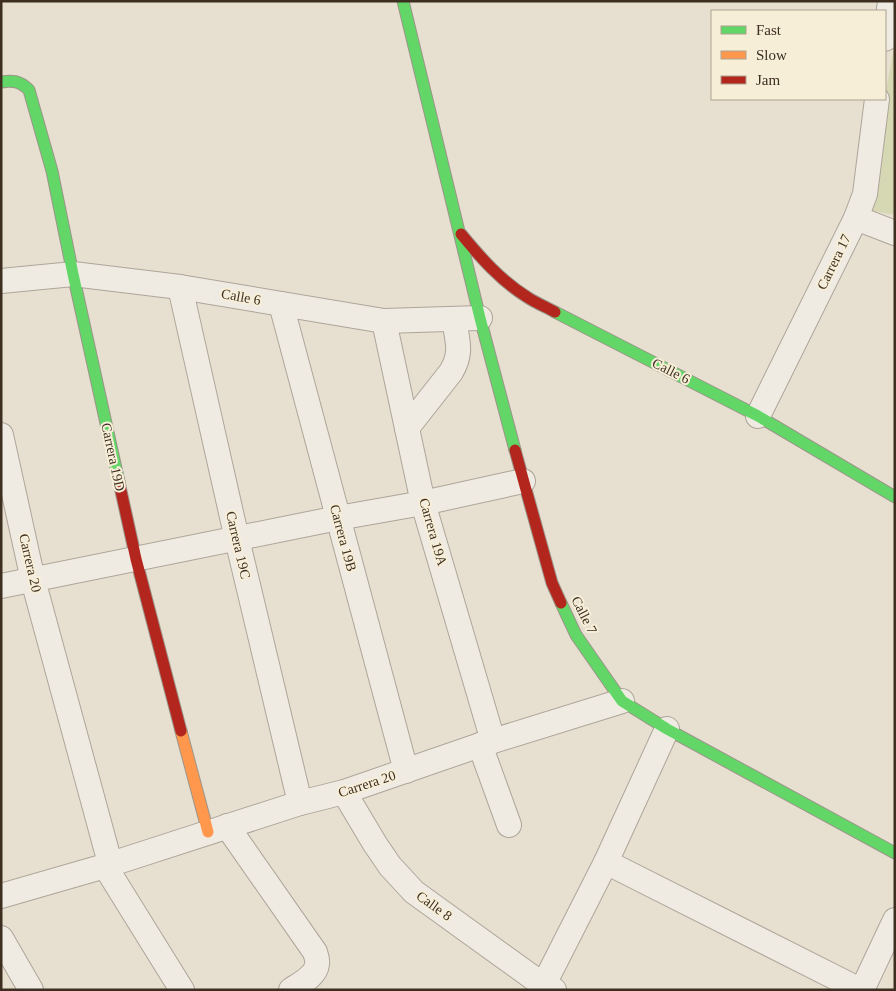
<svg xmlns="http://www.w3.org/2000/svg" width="896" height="991" font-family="'Times New Roman',serif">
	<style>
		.green { fill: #d6d7b3 }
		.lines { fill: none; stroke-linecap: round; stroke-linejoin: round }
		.street-casing { stroke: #ada599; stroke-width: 26 }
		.fast-casing { stroke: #9c958a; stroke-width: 13 }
		.slow-casing { stroke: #9c958a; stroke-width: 13 }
		.jam-casing { stroke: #9c958a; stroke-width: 13 }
		.street { stroke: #efebe3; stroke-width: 24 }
		.fast { stroke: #63d668; stroke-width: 11 }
		.slow { stroke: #ff974d; stroke-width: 11 }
		.jam { stroke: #b3261e; stroke-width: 11 }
		.labels { text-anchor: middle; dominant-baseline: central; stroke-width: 4; stroke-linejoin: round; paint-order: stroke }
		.street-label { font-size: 14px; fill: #3d2e20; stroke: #f7eed8 }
	</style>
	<rect width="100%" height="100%" fill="#e7e0d1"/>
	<polygon class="green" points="895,42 895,215 864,209"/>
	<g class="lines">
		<g class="street-casing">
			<g id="street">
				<polyline points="885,39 890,1"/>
				<polyline points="856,218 895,233"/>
				<polyline points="1,281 73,274 180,287 384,321 480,318"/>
				<polyline points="180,287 237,539 300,803"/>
				<polyline points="281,304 406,771"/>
				<polyline points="384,321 423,503 493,741"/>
				<polyline points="758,416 856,218 865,194 877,99"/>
				<path d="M407 428 451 372C463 352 457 341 454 319"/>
				<polyline points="1,435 33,580 110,863"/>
				<polyline points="1,586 338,518 423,503 523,481"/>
				<polyline points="480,745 509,825"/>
				<polyline points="344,792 375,844 390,866 414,892 543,985 554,990"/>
				<path d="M227 826 315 952C316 956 318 960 317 964 316 976 300 984 291 990"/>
				<polyline points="606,862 860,990"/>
				<polyline points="105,866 182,990"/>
				<polyline points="1,896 105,866 300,803 344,792 480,745 622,701"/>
				<polyline points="1,938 31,990"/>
				<polyline points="541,990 606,862 667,729"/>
				<polyline points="862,990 895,920"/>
			</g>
		</g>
		<g class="fast-casing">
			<g id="fast">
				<polyline points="403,1 480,318 515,450"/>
				<path d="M1 82C13 80 20 81 29 90L52 171 73 274 119 482"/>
				<polyline points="555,312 758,416 895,497"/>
				<polyline points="561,603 576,635 622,701 667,729 895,853"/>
			</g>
		</g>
		<g class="slow-casing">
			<polyline id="slow" points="181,731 208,832"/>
		</g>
		<g class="jam-casing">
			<g id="jam">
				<path d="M461 234C480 257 501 281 527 297 536 303 546 307 555 312"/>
				<polyline points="515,450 552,583 561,603"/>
				<polyline points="119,482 136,559 181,731"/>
			</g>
		</g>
		<use href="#street" class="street"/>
		<use href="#fast" class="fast"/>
		<use href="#slow" class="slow"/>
		<use href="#jam" class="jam"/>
	</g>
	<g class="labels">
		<g class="street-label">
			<text transform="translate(834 262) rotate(-64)">Carrera 17</text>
			<text transform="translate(241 297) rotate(10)">Calle 6</text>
			<text transform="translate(671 371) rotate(27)">Calle 6</text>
			<text transform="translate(113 457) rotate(78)">Carrera 19D</text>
			<text transform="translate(433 532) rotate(74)">Carrera 19A</text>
			<text transform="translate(343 538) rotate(75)">Carrera 19B</text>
			<text transform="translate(238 545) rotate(77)">Carrera 19C</text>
			<text transform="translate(30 563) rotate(77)">Carrera 20</text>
			<text transform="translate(584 615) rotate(63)">Calle 7</text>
			<text transform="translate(367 784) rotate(-18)">Carrera 20</text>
			<text transform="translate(434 906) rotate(36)">Calle 8</text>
		</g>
	</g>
	<rect width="896" height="991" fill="none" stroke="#3d2e20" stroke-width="5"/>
	<rect x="711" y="10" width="175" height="90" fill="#f7eed8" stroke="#ada18e"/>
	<rect x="721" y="26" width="25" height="8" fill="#63d668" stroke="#ada18e"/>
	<text x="756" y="35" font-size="15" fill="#3d2e20">Fast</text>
	<rect x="721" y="51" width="25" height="8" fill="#ff974d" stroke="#ada18e"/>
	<text x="756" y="60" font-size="15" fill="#3d2e20">Slow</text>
	<rect x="721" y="76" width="25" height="8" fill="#b3261e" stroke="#ada18e"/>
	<text x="756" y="85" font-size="15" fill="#3d2e20">Jam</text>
</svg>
